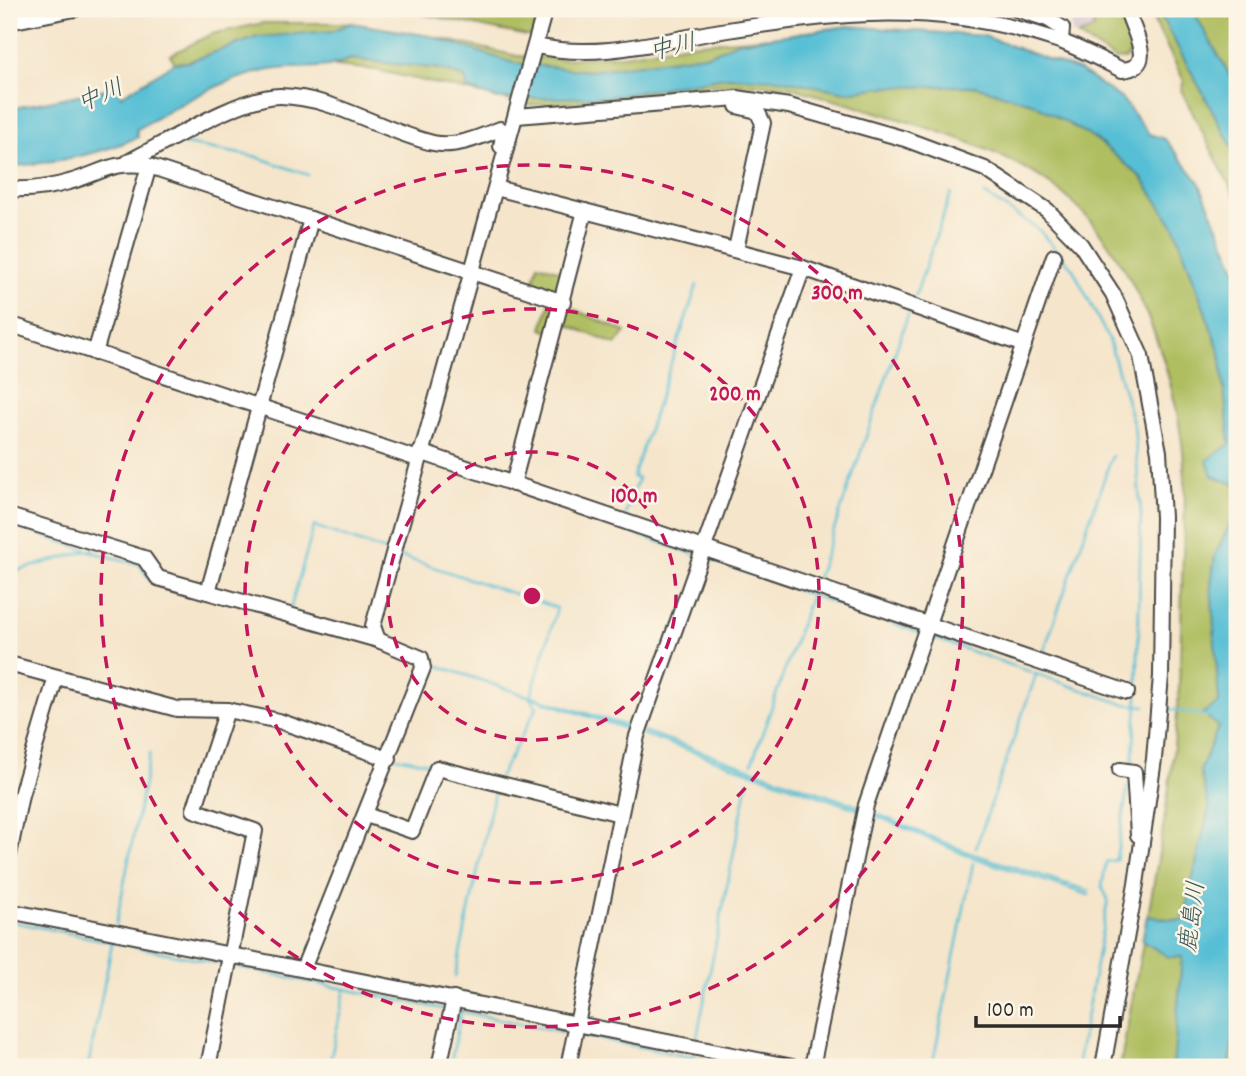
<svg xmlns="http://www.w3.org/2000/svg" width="1246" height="1076" font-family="Dekko,'Klee One',sans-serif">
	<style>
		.industrial { fill: #cfbdcf }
		.green { fill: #afbe61; stroke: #6d7446; stroke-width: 2 }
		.water { fill: #57bfd5; stroke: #417580; stroke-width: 2 }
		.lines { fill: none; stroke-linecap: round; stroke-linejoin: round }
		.stream { stroke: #57bfd5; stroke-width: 2.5 }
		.minor-casing { stroke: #494743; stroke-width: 18 }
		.minor { stroke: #fff; stroke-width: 14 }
		.ring { fill: none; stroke: #c2185b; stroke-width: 3.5; stroke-dasharray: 12 9 }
		.labels { text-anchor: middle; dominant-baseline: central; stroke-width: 5; stroke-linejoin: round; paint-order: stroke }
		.water-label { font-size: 24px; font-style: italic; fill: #38575e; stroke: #fcf5e5 }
		.centre { fill: #c2185b; stroke: #fcf5e5; stroke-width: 3.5 }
		.ring-label { font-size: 21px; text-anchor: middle; font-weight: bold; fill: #c2185b; stroke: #fcf5e5; stroke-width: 5; stroke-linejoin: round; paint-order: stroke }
	</style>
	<rect width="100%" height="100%" fill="#fcf5e5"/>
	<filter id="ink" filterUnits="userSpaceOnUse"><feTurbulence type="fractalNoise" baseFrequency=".0143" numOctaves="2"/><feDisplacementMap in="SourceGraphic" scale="14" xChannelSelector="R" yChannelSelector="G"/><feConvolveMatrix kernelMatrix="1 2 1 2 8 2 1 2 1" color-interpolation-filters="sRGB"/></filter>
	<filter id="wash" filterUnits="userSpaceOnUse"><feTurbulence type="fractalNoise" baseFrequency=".00686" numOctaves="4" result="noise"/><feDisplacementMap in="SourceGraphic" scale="28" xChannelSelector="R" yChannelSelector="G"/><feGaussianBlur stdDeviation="1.57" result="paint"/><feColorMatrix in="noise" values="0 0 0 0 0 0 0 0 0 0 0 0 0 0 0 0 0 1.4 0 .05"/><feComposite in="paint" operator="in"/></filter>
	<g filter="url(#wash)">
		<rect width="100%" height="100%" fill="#f5e5cb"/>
		<polygon class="industrial" points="1048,9 1092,9 1094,30 1078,36 1071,33 1072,21"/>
		<g class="green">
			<polygon points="423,9 540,9 532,37 422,14"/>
			<polygon points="1092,9 1120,9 1131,53 1125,59 1116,60 1078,36 1094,29"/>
			<polygon points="1141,9 1166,9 1237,137 1237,200 1181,90 1184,81 1151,15 1141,13"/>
			<polygon points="1182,9 1235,9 1237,105"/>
			<polygon points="263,23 351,23 430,36 517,56 563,59 624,55 688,44 771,37 717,58 598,81 258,37 187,62 175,63 170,55 212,34"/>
			<path d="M350 59 441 69 488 79 726 68 1005 69 1152 158 1237 359V558L1194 1067H1120C1141 946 1169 825 1178 702 1181 662 1181 622 1182 581 1183 536 1188 488 1182 442 1169 352 1127 238 1050 184 983 136 870 112 790 87L756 84 710 85 606 101 529 105 376 70 336 66Z"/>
			<polygon points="538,264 573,275 566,306 626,332 616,345 561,322 556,335 542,329 552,295 532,288"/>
			<polygon points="1237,888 1237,1067 1220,1067"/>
		</g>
		<g class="water">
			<polygon points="1157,9 1192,9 1237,88 1237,156"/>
			<path d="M351 23 430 36 514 63 590 71 711 54 737 42 848 26 984 36 1080 71 1122 99 1149 134 1165 139 1199 182 1237 271V485L1212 476 1207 460 1230 444 1220 353 1175 228 1141 177 1097 140 1032 103 974 86 885 87 846 92 779 79 726 77 609 97 498 99 467 89 466 79 441 69 350 59C325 72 297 65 270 70 221 79 178 105 136 130L138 137C96 156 54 162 9 167V109L117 87 121 96 175 63 187 62 258 37 332 31Z"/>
			<polygon points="1237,509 1237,978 1230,1067 1173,1067 1182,957 1169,957 1142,941 1147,916 1183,921 1209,807 1200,771 1218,727 1203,713 1219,703 1211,583 1215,555"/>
		</g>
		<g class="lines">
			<g class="stream">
				<polyline points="172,146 180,143 257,157 308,175"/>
				<polyline points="984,194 1038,229 1073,269 1109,340 1134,426 1141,514 1137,705 1132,765"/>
				<polyline points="915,297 951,193"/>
				<polyline points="625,515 638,479 633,477 697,285"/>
				<polyline points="589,518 694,554"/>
				<polyline points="9,524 95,553 139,564 151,582 157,584"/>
				<polyline points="397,555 557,608 531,696 633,728"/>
				<polyline points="708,559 917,632"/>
				<polyline points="9,573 94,549"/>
				<polyline points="817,579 909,312"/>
				<polyline points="290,610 314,526 388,552"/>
				<polyline points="930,637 1123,704 1145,706"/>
				<polyline points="1042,656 1112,456"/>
				<polyline points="433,664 632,731"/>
				<polyline points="1169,709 1207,716"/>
				<polyline points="643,731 861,807"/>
				<polyline points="642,734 860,810"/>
				<polyline points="396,757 435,764"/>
				<polyline points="752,763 811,595"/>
				<polyline points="499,778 537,707 530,698"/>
				<polyline points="870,811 967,852 1089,891"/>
				<polyline points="870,813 966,855 1089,895"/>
				<polyline points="976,847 1036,675"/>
				<polyline points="9,921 222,964"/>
				<polyline points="116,924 150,753"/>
				<polyline points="232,966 448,1010"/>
				<polyline points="455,977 495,789"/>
				<polyline points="458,1011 568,1033"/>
				<polyline points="578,1035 741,1067"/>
				<polyline points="696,1042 748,781"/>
				<polyline points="88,1067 112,944"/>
				<polyline points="329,1067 345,989"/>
				<polyline points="450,1067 461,1012"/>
				<polyline points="691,1067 694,1052"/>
				<polyline points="932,1067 973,863"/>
				<polyline points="1077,1067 1108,899 1102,887 1106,862 1116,860 1128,785"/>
			</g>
		</g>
	</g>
	<g filter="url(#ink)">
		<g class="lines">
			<g class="minor-casing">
				<g id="minor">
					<polyline points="1016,9 1048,19 1062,28 1061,41"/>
					<polyline points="9,22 75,9"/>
					<path d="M537 46C595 60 657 42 715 32 839 12 938 0 1060 41 1081 49 1102 60 1122 70 1159 67 1131 29 1127 9"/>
					<polyline points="517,116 737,98 789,106 905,139 985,169 1047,210 1081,245 1113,294 1141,356 1159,452 1163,517 1161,676 1154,759 1136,884 1103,1067"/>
					<path d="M128 162C166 143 240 96 280 96 336 97 380 131 433 143 455 148 480 137 500 129L504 131 501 146"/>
					<polyline points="496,188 803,268 1024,345"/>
					<path d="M9 189C30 190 49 188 69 182 102 173 112 160 149 166L563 302"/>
					<polyline points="736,249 763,123 757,111 737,106"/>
					<polyline points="9,324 418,459"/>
					<polyline points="95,353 149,166"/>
					<polyline points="420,452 1127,692"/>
					<polyline points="513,484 585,211"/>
					<polyline points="9,516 144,558 158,578 378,640 421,658 423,668 303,969"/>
					<polyline points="208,592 311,219"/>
					<polyline points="378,640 373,626 545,9"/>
					<polyline points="9,664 177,709 227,710 279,721 389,759"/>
					<polyline points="1120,770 1134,772 1138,835"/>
					<polyline points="366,815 412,831 437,768 620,814"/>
					<polyline points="9,855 21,795 56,677"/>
					<polyline points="9,911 793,1067"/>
					<polyline points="208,1067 255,831 194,810 227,710"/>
					<polyline points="439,1067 454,999"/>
					<polyline points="568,1067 637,736 803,268"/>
					<polyline points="812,1067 866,805 1054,256"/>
				</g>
			</g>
			<use href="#minor" class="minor"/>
		</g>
	</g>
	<g class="ring">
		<circle cx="532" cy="596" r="144"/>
		<circle cx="532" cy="596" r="287"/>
		<circle cx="532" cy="596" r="431"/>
	</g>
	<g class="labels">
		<g class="water-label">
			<text transform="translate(673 49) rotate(-13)">中川</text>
			<text transform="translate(101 97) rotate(-23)">中川</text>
			<text transform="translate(1194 917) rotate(-83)">鹿島川</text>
		</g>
	</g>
	<circle cx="532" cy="596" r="10" class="centre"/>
	<g class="ring-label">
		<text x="837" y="299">300 m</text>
		<text x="735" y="400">200 m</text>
		<text x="634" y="502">100 m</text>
	</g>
	<rect width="1246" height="1076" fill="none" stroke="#fcf5e5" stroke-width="35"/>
	<path d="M976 1016v10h144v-10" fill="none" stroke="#2b2b2b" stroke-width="3.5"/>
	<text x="987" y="1016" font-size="21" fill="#2b2b2b" stroke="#fcf5e5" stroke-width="5" paint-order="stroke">100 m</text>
</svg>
